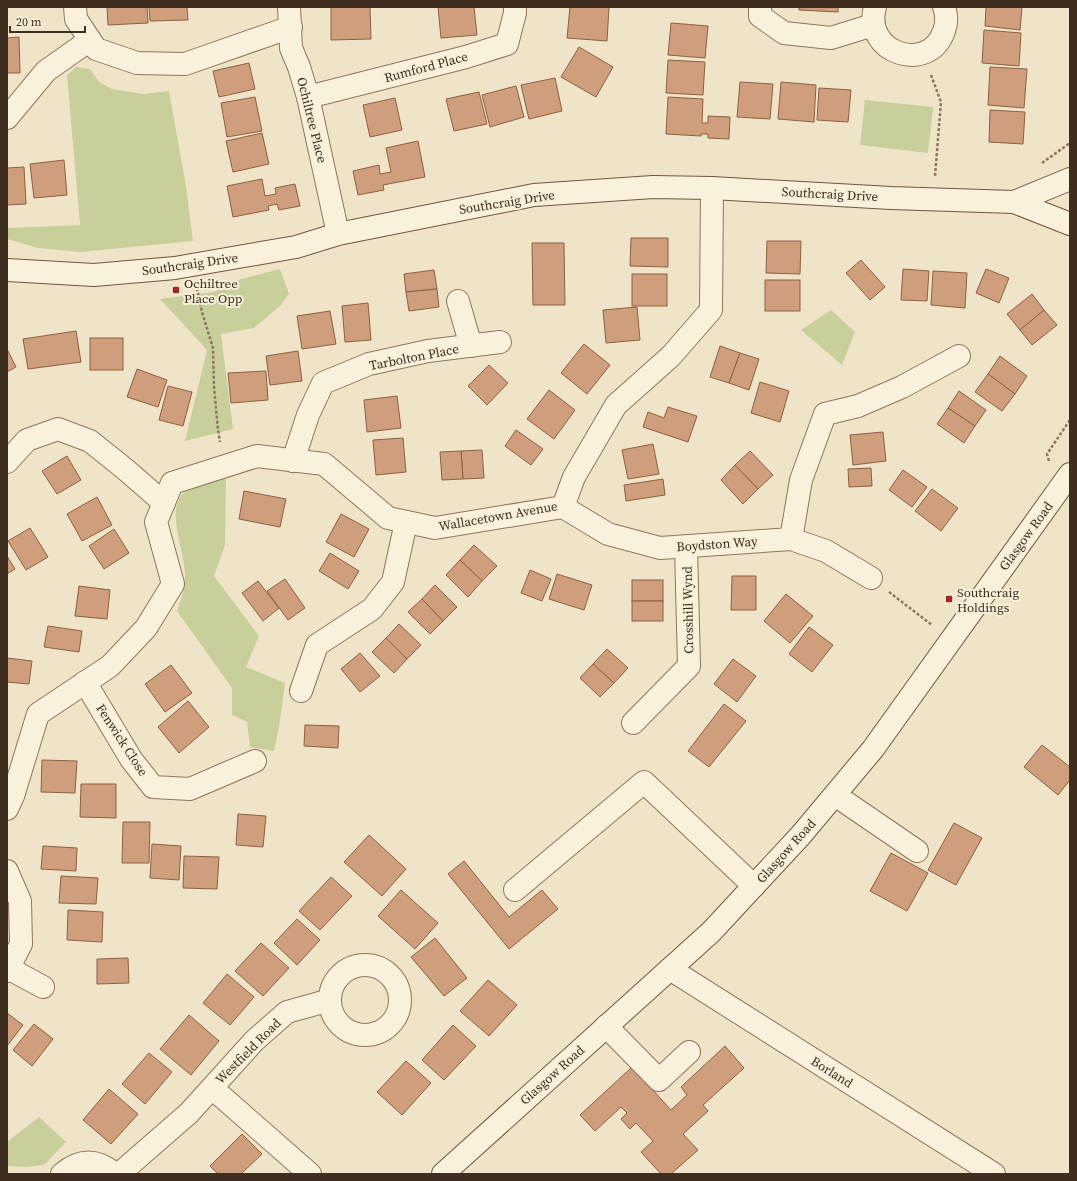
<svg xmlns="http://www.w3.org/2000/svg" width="1077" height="1181" font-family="'Source Serif 4',serif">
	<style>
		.green { fill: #c9cf9b }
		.building { fill: #cf9f7d; stroke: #8d5f41 }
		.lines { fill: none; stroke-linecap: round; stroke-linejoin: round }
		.street-casing { stroke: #8d765c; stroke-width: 24 }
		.secondary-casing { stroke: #6f573f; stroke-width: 24 }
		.path { stroke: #8d765c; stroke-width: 2.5; stroke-dasharray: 3 2; stroke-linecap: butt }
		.street { stroke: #faf1dc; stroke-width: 22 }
		.secondary { stroke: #faf1dc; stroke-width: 22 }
		.poi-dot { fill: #9e2a2b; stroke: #f7eed8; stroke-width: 1.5 }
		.labels { text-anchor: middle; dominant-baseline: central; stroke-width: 4; stroke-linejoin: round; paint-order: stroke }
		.street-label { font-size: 13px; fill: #3d2e20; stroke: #f7eed8 }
		.poi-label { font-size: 13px; fill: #3d2e20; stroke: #f7eed8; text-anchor: start }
	</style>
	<rect width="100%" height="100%" fill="#f0e4c8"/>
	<g class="green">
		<polygon points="76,67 90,69 99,82 112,89 143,94 169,91 186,186 193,241 81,252 38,248 7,239 7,228 80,225 67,75"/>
		<polygon points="865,100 933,107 928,153 860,145"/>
		<polygon points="280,269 289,294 281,305 254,328 221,334 233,429 185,441 207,350 160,299 214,292 241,279"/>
		<polygon points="831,310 855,332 842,365 801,330"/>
		<path d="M226 479 225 545 214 576 259 636 246 667 285 683 279 727 274 751 250 747 247 722 232 715V688L177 611C181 600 185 587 185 575 185 554 169 518 179 499 185 486 213 482 226 479Z"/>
		<polygon points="39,1117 66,1142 44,1165 25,1167 7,1166 7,1142"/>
	</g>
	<g class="building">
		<polygon points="107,7 147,7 148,23 108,25"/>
		<polygon points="149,7 187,7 188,20 150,21"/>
		<polygon points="331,7 370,7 371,39 331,40"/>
		<polygon points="438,7 474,7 477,35 441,38"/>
		<polygon points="570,7 609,7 607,41 567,38"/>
		<polygon points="799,7 838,7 838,12 799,10"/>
		<polygon points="986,7 1022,7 1020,30 985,26"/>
		<polygon points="671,23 708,26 705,58 668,55"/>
		<polygon points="984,30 1021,33 1019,66 982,63"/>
		<polygon points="19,37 20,73 7,73 7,38"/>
		<polygon points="579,47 613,67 596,97 561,77"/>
		<polygon points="668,60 705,62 703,95 666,93"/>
		<polygon points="249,63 255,89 219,97 213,71"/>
		<polygon points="990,67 1027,69 1024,108 988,105"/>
		<polygon points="555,78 562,111 529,119 521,85"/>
		<polygon points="740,82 773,84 770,119 737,117"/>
		<polygon points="781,82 816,85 814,122 778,119"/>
		<polygon points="516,86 524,117 490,127 482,95"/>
		<polygon points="819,88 851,90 848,122 817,120"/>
		<polygon points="479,92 487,124 454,131 446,99"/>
		<polygon points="255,97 262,131 227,137 221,103"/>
		<polygon points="668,97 703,99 702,123 708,123 708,116 730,117 729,139 708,138 708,134 701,134 701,136 666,134"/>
		<polygon points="395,98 402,130 370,137 363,105"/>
		<polygon points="990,110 1025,112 1023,144 989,142"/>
		<polygon points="262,133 269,164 233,172 226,141"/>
		<polygon points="418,141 425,177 383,185 384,190 358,195 353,171 379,165 380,174 391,172 386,148"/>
		<polygon points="64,160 67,195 34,198 30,164"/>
		<polygon points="24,167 26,204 7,205 7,168"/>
		<polygon points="262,179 265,196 276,194 275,188 295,184 300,206 279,210 277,204 268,206 269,210 233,217 227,186"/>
		<polygon points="631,238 668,238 668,267 630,266"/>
		<polygon points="767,241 801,241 800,274 766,273"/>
		<polygon points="532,243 564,243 565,305 533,305"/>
		<polygon points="861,260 885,287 870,300 846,273"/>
		<polygon points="903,269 929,271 927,301 901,300"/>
		<polygon points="986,269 1009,278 999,303 976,293"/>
		<polygon points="434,270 437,289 406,292 404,274"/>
		<polygon points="933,271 967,273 965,308 931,305"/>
		<rect x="632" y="274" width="35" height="32"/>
		<rect x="765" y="280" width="35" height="31"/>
		<polygon points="437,289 439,307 409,311 406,292"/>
		<polygon points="1032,294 1044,310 1020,330 1007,314"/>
		<polygon points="368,303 371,340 345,342 342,306"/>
		<polygon points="637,307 640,340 606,343 603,310"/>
		<polygon points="1044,310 1057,325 1032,345 1020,330"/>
		<polygon points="330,311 336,344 302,349 297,316"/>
		<polygon points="76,331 81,362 28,369 23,339"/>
		<rect x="90" y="338" width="33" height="32"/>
		<polygon points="584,344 610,365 587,394 561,373"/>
		<polygon points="720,346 740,353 729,383 710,377"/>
		<polygon points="7,349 16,367 7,372"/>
		<polygon points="298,351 302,381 270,385 266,356"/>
		<polygon points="740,353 759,359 749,390 729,383"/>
		<polygon points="1000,356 1027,376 1015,394 988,374"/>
		<polygon points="489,365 508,383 487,405 468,386"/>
		<polygon points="137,369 167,380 158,407 127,397"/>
		<polygon points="266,371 268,400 231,403 228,373"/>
		<polygon points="988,374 1015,394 1002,411 975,392"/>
		<polygon points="760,382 789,391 780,422 751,413"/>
		<polygon points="168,386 192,392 183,426 159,420"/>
		<polygon points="549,390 575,410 554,439 527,419"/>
		<polygon points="959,391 986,410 975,426 948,408"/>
		<polygon points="397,396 401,428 367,432 364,400"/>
		<polygon points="668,407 697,416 688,442 643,427 648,412 664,418"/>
		<polygon points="948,408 975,426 964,443 937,424"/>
		<polygon points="516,430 543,449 531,465 505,446"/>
		<polygon points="883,432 886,461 853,465 850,435"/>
		<polygon points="403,438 406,472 376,475 373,440"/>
		<polygon points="653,444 659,474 628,479 622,450"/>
		<polygon points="482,450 484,478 463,479 461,451"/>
		<polygon points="461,451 463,479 442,480 440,452"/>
		<polygon points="750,451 773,475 758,489 735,465"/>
		<polygon points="67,456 81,480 57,494 42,471"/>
		<polygon points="735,465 758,489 743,504 721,480"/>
		<polygon points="871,468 872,486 849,487 848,469"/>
		<polygon points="903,470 927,487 912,507 889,490"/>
		<polygon points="663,479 665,495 626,501 624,485"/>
		<polygon points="932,489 958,508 941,531 915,511"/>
		<polygon points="244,491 286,499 280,527 239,519"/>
		<polygon points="97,497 112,525 82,541 67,514"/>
		<polygon points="341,514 369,529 354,557 326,542"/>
		<polygon points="30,528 48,557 26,570 8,541"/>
		<polygon points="114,529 129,553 104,569 89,546"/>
		<polygon points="474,545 497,566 482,581 460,560"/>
		<polygon points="330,553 359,571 348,589 319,571"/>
		<polygon points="7,556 15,569 7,574"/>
		<polygon points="460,560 482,581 468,597 446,575"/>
		<polygon points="530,570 551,579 542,601 521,593"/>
		<polygon points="557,574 592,585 584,610 549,599"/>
		<polygon points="732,576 756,576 756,610 731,610"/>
		<polygon points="285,579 305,608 288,620 267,591"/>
		<rect x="632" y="580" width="31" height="21"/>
		<polygon points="258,581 279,608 263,621 242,593"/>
		<polygon points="435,585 457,607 443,621 422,599"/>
		<polygon points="79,586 110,590 107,619 75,616"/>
		<polygon points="786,594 813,616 790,643 764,621"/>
		<polygon points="422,599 443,621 430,634 408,612"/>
		<rect x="632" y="601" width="31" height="20"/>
		<polygon points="399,624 421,645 407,659 386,638"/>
		<polygon points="48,626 82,631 79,652 44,647"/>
		<polygon points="809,627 833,645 812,672 789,654"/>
		<polygon points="386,638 407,659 394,673 372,652"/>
		<polygon points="607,649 628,668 614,683 593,664"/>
		<polygon points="360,653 380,676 360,692 341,669"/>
		<polygon points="7,658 32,661 29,684 7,682"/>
		<polygon points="733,659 756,676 737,702 714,684"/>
		<polygon points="593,664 614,683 600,697 580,678"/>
		<polygon points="171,665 192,693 165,712 145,684"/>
		<polygon points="188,701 209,727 179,753 158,727"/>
		<polygon points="724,704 746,721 709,767 688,751"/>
		<polygon points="305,725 339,726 338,748 304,746"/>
		<polygon points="1042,745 1070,767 1070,780 1058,795 1024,767"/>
		<polygon points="42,760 77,761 75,793 41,792"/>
		<polygon points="81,784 116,784 116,818 80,817"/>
		<polygon points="238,814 266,816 263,847 236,845"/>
		<polygon points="123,822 150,822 149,863 122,863"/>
		<polygon points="954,823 982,838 956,885 928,870"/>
		<polygon points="369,835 406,869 382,896 344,862"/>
		<polygon points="152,844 181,846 179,880 150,878"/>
		<polygon points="43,846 77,848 76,871 41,869"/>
		<polygon points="891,853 928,873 907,911 870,891"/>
		<polygon points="184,856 219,857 217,889 183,888"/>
		<polygon points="464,861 509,917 542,890 558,909 509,949 448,874"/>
		<polygon points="61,876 98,878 96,904 59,903"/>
		<polygon points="331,877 352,896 320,930 299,911"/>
		<polygon points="401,890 438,923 415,949 378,916"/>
		<polygon points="68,910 103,912 102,942 67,940"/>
		<polygon points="297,919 320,940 297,965 274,943"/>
		<polygon points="435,938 467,978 444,996 411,957"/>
		<polygon points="261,943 289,968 263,996 235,971"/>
		<polygon points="128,958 129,983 97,984 97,959"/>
		<polygon points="227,974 254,997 230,1025 203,1003"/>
		<polygon points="488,980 517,1005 489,1036 460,1011"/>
		<polygon points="7,1013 23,1025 7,1046"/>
		<polygon points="189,1015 219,1041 191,1075 160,1049"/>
		<polygon points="34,1024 53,1039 32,1066 13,1050"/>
		<polygon points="453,1025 476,1046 444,1080 422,1060"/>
		<polygon points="725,1046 744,1068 703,1105 708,1111 683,1134 698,1150 671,1174 661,1174 641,1152 653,1141 636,1123 630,1129 621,1119 627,1113 621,1107 595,1131 580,1115 632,1067 671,1110 687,1095 681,1087"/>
		<polygon points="149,1053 172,1072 145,1104 122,1084"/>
		<polygon points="406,1061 431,1083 402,1115 377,1092"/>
		<polygon points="109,1089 138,1114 111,1144 83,1120"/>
		<polygon points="242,1134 262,1154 241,1174 218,1174 210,1166"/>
	</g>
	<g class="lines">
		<g class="street-casing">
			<g id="street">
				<polyline points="75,7 76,19 96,49 137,63 185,64 291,27"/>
				<polyline points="289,7 291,48 299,67 308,97 338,234"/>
				<polyline points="760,7 760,16 784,33 831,38 873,25"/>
				<path d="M875 7C862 53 929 75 944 31 947 23 947 15 944 7"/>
				<polyline points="308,97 466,57 507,44 515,13 515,7"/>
				<polyline points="7,118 46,71 90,40"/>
				<polyline points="458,301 471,346"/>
				<polyline points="293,461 308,415 323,383 369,364 428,351 500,342"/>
				<polyline points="7,462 27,440 58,429 90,441 125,469 164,503"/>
				<polyline points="563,507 608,534 660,548 791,539 826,551 871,578"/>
				<polyline points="791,539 801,480 825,414 858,406 902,387 959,356"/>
				<polyline points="85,682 131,759 153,787 190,789 255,761"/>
				<polyline points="301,691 317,645 372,609 393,582 406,522"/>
				<polyline points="633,723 689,666 686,547"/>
				<polyline points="835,795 917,851"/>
				<polyline points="7,809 13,796 38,714 110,666 146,628 173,584 156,522 172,483 257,456 324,464 388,518 435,528 563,507 574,477 616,405 671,356 711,310 712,188"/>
				<polyline points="7,871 20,901 21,944 7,971"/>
				<polyline points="515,890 644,782 754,886"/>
				<circle cx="365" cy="1000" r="35"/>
				<polyline points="8,968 43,987"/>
				<polyline points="670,969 994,1174"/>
				<polyline points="606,1026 659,1080 689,1052"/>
				<polyline points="212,1088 310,1174"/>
				<path d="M62 1174C80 1159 97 1159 115 1174"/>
				<polyline points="119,1174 189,1113 254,1041 287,1012 330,1000"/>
			</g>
		</g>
		<g class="secondary-casing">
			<g id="secondary">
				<polyline points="1014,202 1070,179"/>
				<polyline points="7,270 94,275 175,268 296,247 338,234 534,195 653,187 712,188 891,198 1014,202 1070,224"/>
				<polyline points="443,1174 711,932 801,835 873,749 1070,474"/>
			</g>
		</g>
		<g class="path">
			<polyline points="931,75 941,102 935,176"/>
			<polyline points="1042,163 1070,143"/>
			<polyline points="197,288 202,312 213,348 214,387 218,430 220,442"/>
			<polyline points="1049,461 1047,454 1070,420"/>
			<polyline points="889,592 932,625"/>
		</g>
		<use href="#street" class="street"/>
		<use href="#secondary" class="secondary"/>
	</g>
	<g class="poi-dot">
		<rect x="172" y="286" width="8" height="8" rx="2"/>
		<rect x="945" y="595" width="8" height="8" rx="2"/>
	</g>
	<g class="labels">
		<g class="street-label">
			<text transform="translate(426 67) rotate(-15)">Rumford Place</text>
			<text transform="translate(312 120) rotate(76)">Ochiltree Place</text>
			<text transform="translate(830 194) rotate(3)">Southcraig Drive</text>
			<text transform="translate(507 202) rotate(-9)">Southcraig Drive</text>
			<text transform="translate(190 264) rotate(-8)">Southcraig Drive</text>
			<text transform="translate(414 357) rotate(-11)">Tarbolton Place</text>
			<text transform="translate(498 516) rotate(-10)">Wallacetown Avenue</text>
			<text transform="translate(1026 536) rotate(-54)">Glasgow Road</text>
			<text transform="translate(717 544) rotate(-4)">Boydston Way</text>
			<text transform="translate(688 610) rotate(-91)">Crosshill Wynd</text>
			<text transform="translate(122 740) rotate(57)">Fenwick Close</text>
			<text transform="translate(786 851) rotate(-48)">Glasgow Road</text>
			<text transform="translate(248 1051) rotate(-45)">Westfield Road</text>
			<text transform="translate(832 1072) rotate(32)">Borland</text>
			<text transform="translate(552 1075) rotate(-42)">Glasgow Road</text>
		</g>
		<g class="poi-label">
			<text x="184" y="283">Ochiltree<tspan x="184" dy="15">Place Opp</tspan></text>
			<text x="957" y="592">Southcraig<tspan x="957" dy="15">Holdings</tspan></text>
		</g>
	</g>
	<rect width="1077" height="1181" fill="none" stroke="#3d2e20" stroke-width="16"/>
	<path d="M10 26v6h75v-6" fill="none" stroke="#3d2e20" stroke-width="2"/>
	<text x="16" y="26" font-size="12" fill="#3d2e20" stroke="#f7eed8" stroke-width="3" paint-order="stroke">20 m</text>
</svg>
